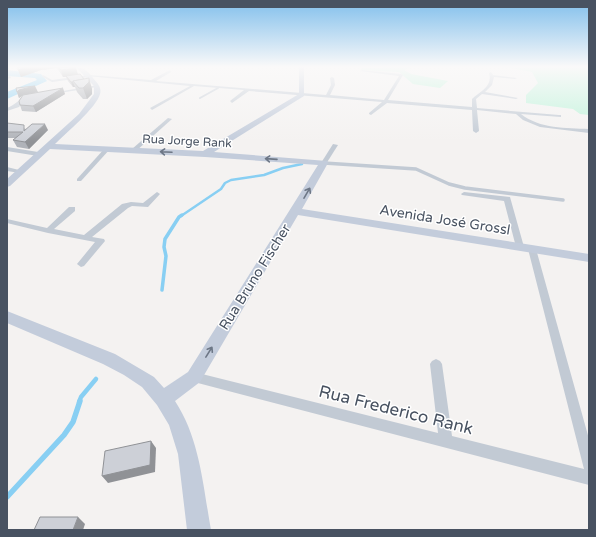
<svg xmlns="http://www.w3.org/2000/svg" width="596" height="537" font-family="'Varela Round',sans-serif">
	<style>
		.green { fill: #bef3da }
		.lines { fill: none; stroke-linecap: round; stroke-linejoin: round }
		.stream-far3 { stroke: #88cff3; stroke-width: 2.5 }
		.stream-far2 { stroke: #88cff3; stroke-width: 3.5 }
		.stream-far1 { stroke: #88cff3; stroke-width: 4.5 }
		.stream { stroke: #88cff3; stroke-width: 5.5 }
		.river { fill: #88cff3; fill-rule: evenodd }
		.lane-far1 { stroke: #c2cad4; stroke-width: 2 }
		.lane { stroke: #c2cad4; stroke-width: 3.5 }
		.street { fill: #c2cad4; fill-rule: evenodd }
		.secondary { fill: #c3ccdb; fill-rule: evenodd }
		.wall { fill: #b0b3b9 }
		.shaded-wall { fill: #909296 }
		.building { fill: #cdd0d7; stroke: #909296 }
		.oneway { stroke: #6d7786 }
		.labels { text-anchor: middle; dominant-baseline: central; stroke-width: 3; stroke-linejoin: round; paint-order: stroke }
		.far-street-label { font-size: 12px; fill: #485261; stroke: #fff }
		.street-label { font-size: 14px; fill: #485261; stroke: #fff }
		.near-street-label { font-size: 17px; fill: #485261; stroke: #fff }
	</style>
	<rect width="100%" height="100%" fill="#f4f2f1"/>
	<g class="green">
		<polygon points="383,67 411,67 404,70 411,74 448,81 440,88 413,84 399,72 361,70 362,68 381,68"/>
		<polygon points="492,67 589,67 589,115 580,114 573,109 526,103 526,95 538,83 532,72 511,68"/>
	</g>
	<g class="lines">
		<polyline class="stream-far3" points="181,216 221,189 225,183 231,180 264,175 283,168 302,164"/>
		<polyline class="stream-far2" points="162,290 166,256 164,247 165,239 179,217 182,215"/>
		<polyline class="stream-far1" points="79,402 81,397 96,379"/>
		<polyline class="stream" points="7,497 64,435 73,422 80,401"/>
		<polygon class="river" points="7,70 41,74 47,81 7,99 7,92 37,80 35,78 7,76"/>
		<g class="lane-far1">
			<polyline points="43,76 52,81 89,76"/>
			<polyline points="200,98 218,88"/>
		</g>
		<polyline class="lane" points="324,163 416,169 449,184 465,188 563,200"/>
		<g class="street">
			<path d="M170 70 171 72 156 81 326 95 331 85 330 78 332 77 334 78 335 85 330 95 384 100 399 76 360 71 362 70 401 74 403 75 388 100 472 107V99C480 91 493 87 489 73L491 72 493 75 517 78 515 79 494 77 492 85 485 92 518 98 516 99 482 94 476 99 477 108 559 115H561V117L521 114C540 129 566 128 589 129V133L540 127 523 120 516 114 477 110 479 131 476 133 473 131 472 110 387 103 371 115 369 114V113L382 102 249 91 232 103 230 101 244 90 194 86 152 110 150 108 190 86 87 76 89 75 151 80Z"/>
			<polygon points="10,76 11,78 7,79 7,77"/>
			<polygon points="98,85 97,87 53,94 51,93"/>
			<path d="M28 96 30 98 26 99 19 107 7 111V108C15 105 20 98 28 96Z"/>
			<polygon points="168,118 172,119 136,151 132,151 132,149"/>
			<polygon points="333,144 338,145 326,164 322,164 321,163"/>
			<polygon points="7,147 38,152 41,154 38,156 7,151"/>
			<polygon points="105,148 110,149 81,181 77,181 77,179"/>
			<polygon points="7,167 23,171 20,173 7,171"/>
			<polygon points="157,192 160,194 148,207 132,206 128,208 92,237 104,239 105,241 84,266 81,267 77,264 95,242 48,233 7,223 7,219 47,228 69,207 75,207 75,211 54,229 84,235 122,204 131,202 143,203"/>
			<polygon points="464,192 510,197 524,247 523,249 517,249 516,247 504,201 462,195 461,194"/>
			<polygon points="532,246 536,249 589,439 589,485 194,382 190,381 188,377 190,373 194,372 438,433 430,364 432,361 436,359 440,361 442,364 452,436 584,469 528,249"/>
		</g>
		<path class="secondary" d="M76 67C83 67 89 72 93 78 97 83 102 87 100 94 97 107 65 134 55 144L203 151 299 94V67H304V96L214 152 327 161 328 163 302 209 589 254V262L298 215 200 382 175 401C200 439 203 486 211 530H187L178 454 169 425 157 405 142 387 124 375 103 364 7 323V311L115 354 154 377 164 388 188 372 318 165 205 157 50 149 10 186 7 187V179L79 114 94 94V86Z"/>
	</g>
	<g class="wall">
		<polygon points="18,67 74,67 76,68 78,75 92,89 92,94 87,99 83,99 77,92 75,87 73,87 68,81 66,77 63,77 57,68 41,70 21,77"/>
		<polygon points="17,92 38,92 29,94 65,94 36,112 22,111 20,105 23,95 19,98"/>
		<polygon points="7,123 26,129 48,130 29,149 17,147 13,140 16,138 7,138"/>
	</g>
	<g class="shaded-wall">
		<polygon points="28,67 56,67 57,68 41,70 21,77 18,70"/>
		<polygon points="76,68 78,75 63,77 61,70"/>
		<polygon points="89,78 92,89 92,94 87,99 83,88"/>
		<polygon points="71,82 73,82 75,87 73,87"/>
		<polygon points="35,86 38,92 22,96 19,98 17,92 19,90"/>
		<polygon points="63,88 65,94 36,112 33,106"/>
		<polygon points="45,124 48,130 29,149 25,142"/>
		<polygon points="151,441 156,448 155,472 108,483 102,476"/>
		<polygon points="78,517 85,524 83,530 73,530"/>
	</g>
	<g class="building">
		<polygon points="18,67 28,67 18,70"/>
		<polygon points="58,67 74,67 76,68 61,70"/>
		<polygon points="80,74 84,79 73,81 73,82 71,82 66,76"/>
		<polygon points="89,78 89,82 83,88 79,88 73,81"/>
		<polygon points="35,86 19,90 17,92 16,88"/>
		<polygon points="63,88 33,106 20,105 19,101 23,95"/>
		<polygon points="7,123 24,125 24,131 32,124 45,124 25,142 13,140 23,132 7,132"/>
		<polygon points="151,441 150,465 102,476 105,451"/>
		<polygon points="40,517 78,517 73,530 34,530"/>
	</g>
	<defs><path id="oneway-shaft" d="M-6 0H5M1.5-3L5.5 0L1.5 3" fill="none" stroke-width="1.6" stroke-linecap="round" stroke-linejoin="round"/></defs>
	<g class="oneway">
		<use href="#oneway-shaft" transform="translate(166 152) rotate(-177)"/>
		<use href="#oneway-shaft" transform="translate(271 159) rotate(-176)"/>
		<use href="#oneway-shaft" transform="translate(307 193) rotate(-60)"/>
		<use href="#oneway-shaft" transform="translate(209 352) rotate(-58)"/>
	</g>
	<linearGradient id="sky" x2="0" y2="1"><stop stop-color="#81bfec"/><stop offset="0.47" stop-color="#faf9f9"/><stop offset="1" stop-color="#faf9f9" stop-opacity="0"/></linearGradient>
	<rect width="596" height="142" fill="url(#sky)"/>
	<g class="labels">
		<g class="far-street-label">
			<text transform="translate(187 141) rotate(3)">Rua Jorge Rank</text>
		</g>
		<g class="street-label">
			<text transform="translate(445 220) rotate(9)">Avenida José Grossl</text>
			<text transform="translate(255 277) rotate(-58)">Rua Bruno Fischer</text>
		</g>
		<g class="near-street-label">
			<text transform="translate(396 410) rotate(14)">Rua Frederico Rank</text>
		</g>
	</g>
	<rect width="596" height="537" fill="none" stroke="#485261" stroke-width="16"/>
</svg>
